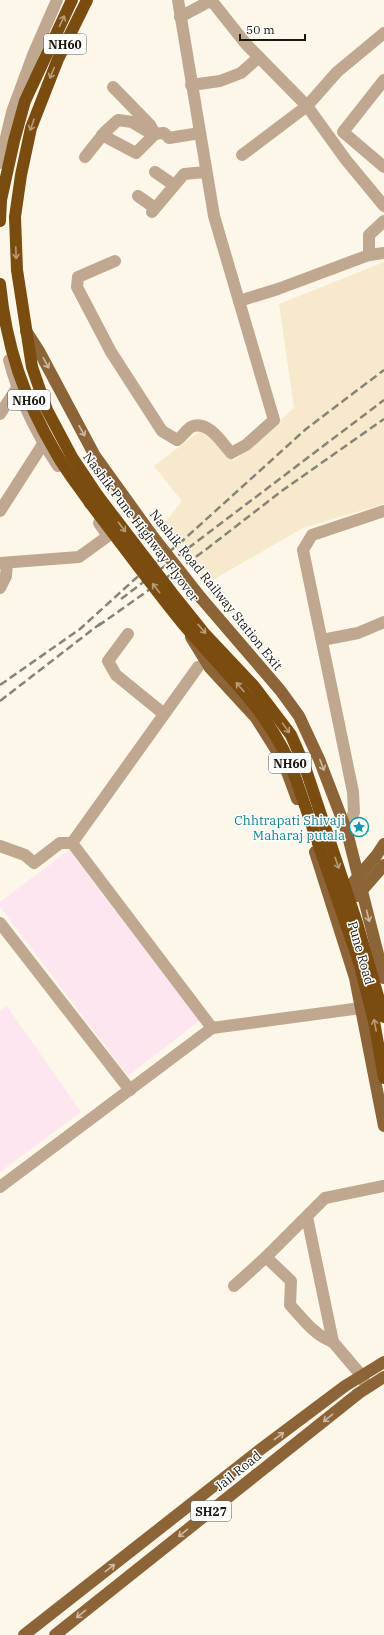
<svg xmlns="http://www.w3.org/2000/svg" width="384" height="1635" font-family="'IBM Plex Serif',serif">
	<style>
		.commercial { fill: #fee6f1 }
		.built { fill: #f7e9cc }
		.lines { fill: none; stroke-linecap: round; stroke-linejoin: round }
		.minor { stroke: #bfa790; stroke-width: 12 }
		.major { stroke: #8d6438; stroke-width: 12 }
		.highway { stroke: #7a4c0f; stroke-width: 12 }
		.rail { stroke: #888378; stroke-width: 2.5; stroke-dasharray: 8 4; stroke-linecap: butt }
		.major-bridge { stroke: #8d6438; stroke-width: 12 }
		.highway-bridge { stroke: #7a4c0f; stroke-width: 12 }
		.oneway { stroke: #b69d7b }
		.oneway2 { stroke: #ccb9a5 }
		.labels { text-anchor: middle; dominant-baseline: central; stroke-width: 3; stroke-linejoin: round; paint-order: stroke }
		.shield { fill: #fff; stroke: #605d58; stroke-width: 1 }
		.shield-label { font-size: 12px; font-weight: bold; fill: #1c1810 }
		.street-label { font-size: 13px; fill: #1c1810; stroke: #fff }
		.culture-label { font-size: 13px; fill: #0d838f; stroke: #fff; text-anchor: end }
	</style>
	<rect width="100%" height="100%" fill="#fdf7e9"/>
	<g class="commercial">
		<polygon points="69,850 199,1021 128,1076 0,907 0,902"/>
		<polygon points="7,1006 81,1112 0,1172 0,1011"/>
	</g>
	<polygon class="built" points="384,262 384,504 303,528 204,585 163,525 182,501 154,466 204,428 234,461 294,408 279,304"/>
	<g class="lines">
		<g class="minor">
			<polyline points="180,17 210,1 215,5 246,44 307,106 242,155"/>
			<polyline points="384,33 337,72 307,106 346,160 384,206"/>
			<polyline points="384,80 343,132 384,167"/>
			<polyline points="191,85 220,81 241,73 259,57"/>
			<polyline points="102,135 136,153 155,134 150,125 113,87"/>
			<polyline points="85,157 105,132 118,120 132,122 152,134 164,133 169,138 200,133"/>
			<polyline points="0,163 12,112 33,55 57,0"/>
			<polyline points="155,172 174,185"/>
			<polyline points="138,196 155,208"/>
			<polyline points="152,212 184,174 206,172"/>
			<polyline points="369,255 384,253"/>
			<path d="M115 261 78 277 77 287 111 352 162 431 177 440C182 437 186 430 191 427 208 419 222 443 231 453L246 445 274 420 214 216 178 0"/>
			<polyline points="239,301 278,289 369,255 369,235 384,221"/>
			<path d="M9 360C19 398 36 433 58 466"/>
			<polyline points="0,414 17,388"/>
			<polyline points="0,511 43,444"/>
			<polyline points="0,563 79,557 108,536 99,523"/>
			<polyline points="0,588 6,576 7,563"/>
			<polyline points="128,634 108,661 116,675 164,714"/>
			<polyline points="322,640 358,633 384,622"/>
			<polyline points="198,667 72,843 212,1028 361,1008"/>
			<polyline points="347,832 354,812 353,792 303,550 312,535 384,511"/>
			<polyline points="0,846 25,855 34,863 60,843 72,843"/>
			<polyline points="0,923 130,1090"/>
			<polyline points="0,1187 212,1028"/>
			<polyline points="307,1217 333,1342 361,1375 367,1387"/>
			<path d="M266 1257 291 1281 290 1305C303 1319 314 1335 333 1342"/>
			<polyline points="234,1286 266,1257 325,1198 384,1186"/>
		</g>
		<g class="major">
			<polyline points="26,331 39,351 95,456 154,538"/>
			<polyline points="201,598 280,690 299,716 319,759 347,832 384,978"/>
			<polyline points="191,637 210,668 256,718 283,761 297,799"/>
			<polyline points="315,852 355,978 384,1126"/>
			<polyline points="357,896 384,865"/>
			<polyline points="340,898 376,856 384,844"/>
			<polyline points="24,1635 261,1449 345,1386 384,1362"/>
			<polyline points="55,1635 359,1393 384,1377"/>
		</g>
		<g class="highway">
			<polyline points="87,0 58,59 31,128 21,175 15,217 17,270 32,367 47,410 72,457 98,496"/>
			<polyline points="0,221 1,200 14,141 25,101 72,0"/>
			<path d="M0 284C6 346 24 399 56 453 66 471 79 487 90 503"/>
		</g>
		<g class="rail">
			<polyline points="121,599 384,400"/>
			<polyline points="98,626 204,551 283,490 384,419"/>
			<polyline points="0,685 80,629 135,579 180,543 306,429 384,370"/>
			<polyline points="0,701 101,623"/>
		</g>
		<polyline class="major-bridge" points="154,538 201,598"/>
		<g class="highway-bridge">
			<polyline points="98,496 172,593 204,633 253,685 291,735 305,767 357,923 384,1017"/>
			<path d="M90 503C121 543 151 585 183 624 224 672 264 706 291 765L359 962 374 1021 384 1078"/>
		</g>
	</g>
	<defs><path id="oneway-shaft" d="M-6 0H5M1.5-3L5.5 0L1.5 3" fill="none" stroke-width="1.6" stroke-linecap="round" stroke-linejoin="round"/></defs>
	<g class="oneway">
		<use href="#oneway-shaft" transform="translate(62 21) rotate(-65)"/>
		<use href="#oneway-shaft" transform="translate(52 73) rotate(112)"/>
		<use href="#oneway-shaft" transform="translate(32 125) rotate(109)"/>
		<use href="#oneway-shaft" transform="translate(16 253) rotate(88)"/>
		<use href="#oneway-shaft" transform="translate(122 527) rotate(53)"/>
		<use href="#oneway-shaft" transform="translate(156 588) rotate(-128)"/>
		<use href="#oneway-shaft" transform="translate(202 629) rotate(50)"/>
		<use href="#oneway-shaft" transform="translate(240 687) rotate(-131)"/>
		<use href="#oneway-shaft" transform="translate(286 728) rotate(55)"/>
		<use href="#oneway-shaft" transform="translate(337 863) rotate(71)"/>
		<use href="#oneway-shaft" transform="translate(375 1025) rotate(-101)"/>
	</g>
	<g class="oneway2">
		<use href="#oneway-shaft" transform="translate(46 363) rotate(62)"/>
		<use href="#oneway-shaft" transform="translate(82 431) rotate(61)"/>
		<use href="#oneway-shaft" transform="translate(322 765) rotate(69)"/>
		<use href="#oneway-shaft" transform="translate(368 916) rotate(76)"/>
		<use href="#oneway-shaft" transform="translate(328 1418) rotate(141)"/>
		<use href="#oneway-shaft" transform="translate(279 1436) rotate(-37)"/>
		<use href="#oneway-shaft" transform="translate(183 1533) rotate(141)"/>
		<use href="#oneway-shaft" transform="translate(110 1568) rotate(-38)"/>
		<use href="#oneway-shaft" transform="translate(81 1614) rotate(141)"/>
	</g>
	<defs>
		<g id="sight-ring" transform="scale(1)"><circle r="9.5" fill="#fff" stroke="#0f9aa8" stroke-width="1.5"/><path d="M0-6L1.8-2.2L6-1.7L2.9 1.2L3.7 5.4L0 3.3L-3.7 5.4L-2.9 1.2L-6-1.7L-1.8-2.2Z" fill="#0f9aa8"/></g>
	</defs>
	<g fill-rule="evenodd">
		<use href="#sight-ring" x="359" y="827"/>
	</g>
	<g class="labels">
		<g class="shield">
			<rect x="44" y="34" width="42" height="20" rx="3"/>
			<rect x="8" y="390" width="42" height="20" rx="3"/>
			<rect x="269" y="753" width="42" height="20" rx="3"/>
			<rect x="191" y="1501" width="40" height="20" rx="3"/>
		</g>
		<g class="shield-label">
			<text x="65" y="44">NH60</text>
			<text x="29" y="400">NH60</text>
			<text x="290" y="763">NH60</text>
			<text x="211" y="1511">SH27</text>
		</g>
		<g class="street-label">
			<text transform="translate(141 527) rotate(53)">Nashik Pune Highway Flyover</text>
			<text transform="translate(216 590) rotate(51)">Nashik Road Railway Station Exit</text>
			<text transform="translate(361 953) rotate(74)">Pune Road</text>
			<text transform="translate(238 1471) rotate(-39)">Jail Road</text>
		</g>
		<g class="culture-label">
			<text x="345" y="820">Chhtrapati Shivaji<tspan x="345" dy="15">Maharaj putala</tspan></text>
		</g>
	</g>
	<path d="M240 34v6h65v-6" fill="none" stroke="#1c1810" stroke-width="2"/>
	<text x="246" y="34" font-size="12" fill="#1c1810" stroke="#ffffff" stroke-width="3" paint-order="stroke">50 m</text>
</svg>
